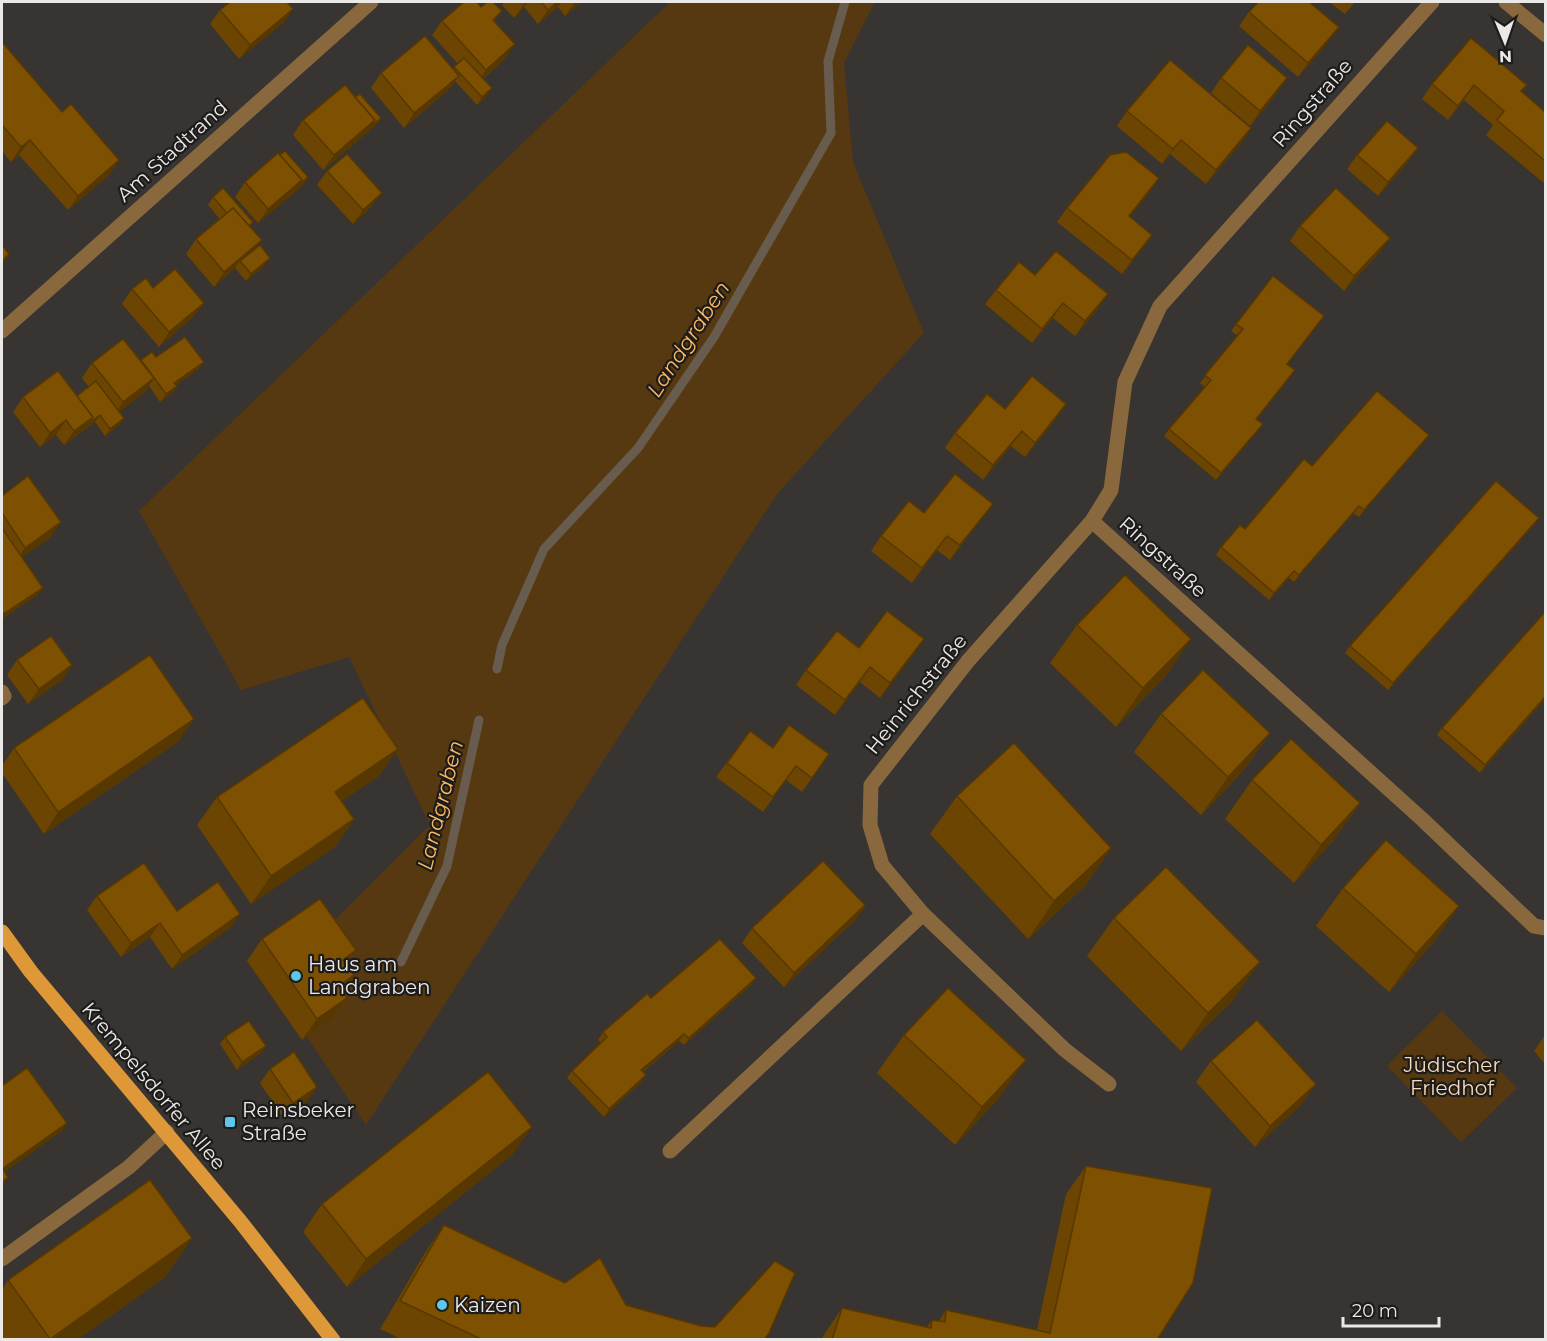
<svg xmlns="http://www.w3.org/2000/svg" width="1547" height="1341" font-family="Montserrat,sans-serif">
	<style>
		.green { fill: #563911 }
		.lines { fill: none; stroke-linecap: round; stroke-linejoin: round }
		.stream { stroke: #675c4d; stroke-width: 9 }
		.minor { stroke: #8a683e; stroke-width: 15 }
		.major { stroke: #de9838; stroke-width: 15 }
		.wall { fill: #6c4502 }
		.shaded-wall { fill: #583801 }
		.building { fill: #7e5002; stroke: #583801; stroke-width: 1.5 }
		.poi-dot { fill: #5cc7e8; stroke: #1d1c1a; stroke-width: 2 }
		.labels { text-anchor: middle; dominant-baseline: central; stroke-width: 4.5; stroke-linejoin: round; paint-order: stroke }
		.street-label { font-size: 20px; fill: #ebe9e7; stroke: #1d1c1a }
		.poi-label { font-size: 20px; fill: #ebe9e7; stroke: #1d1c1a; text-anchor: start }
		.park-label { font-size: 20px; fill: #f7dbbb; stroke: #1d1c1a }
		.water-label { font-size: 21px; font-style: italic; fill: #fdb961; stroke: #1d1c1a }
	</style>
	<rect width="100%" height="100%" fill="#373431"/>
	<g class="green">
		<polygon points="670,2 875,2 844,63 853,162 924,333 777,494 366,1125 271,984 430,825 349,657 241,690 139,511"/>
		<polygon points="1442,1011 1517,1088 1461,1142 1387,1066"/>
	</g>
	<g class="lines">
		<g class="stream">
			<polyline points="497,669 502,645 544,549 638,448 714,337 831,133 828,61 845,2"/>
			<polyline points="401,962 447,866 479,720"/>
		</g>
		<g class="minor">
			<polyline points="1506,2 1546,35"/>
			<polyline points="2,331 371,2"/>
			<polyline points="1092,521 1423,820 1534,926 1546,928"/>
			<polyline points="2,692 4,696 2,698"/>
			<polyline points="1109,1084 1065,1050 923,914 882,865 870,825 871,785 968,661 1092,521 1111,490 1125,382 1160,306 1432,2"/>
			<polyline points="670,1151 923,914"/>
			<polyline points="2,1259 129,1167 167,1132"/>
		</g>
		<polyline class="major" points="2,932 31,972 240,1221 333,1340"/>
	</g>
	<g class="wall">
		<polygon points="505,2 582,2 565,16 558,7 538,24 524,7 514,18 502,5"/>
		<polygon points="1329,2 1355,2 1345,14"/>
		<polygon points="481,7 502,11 494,21 505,59 483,79 487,96 477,105 455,81 448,90 404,128 371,88 381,73 453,69 458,64 432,35 442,21"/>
		<polygon points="293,9 283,23 239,59 210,24 220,10"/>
		<polygon points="1249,12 1329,41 1298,77 1239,26"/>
		<polygon points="1471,38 1522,92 1545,112 1545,184 1486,135 1493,125 1464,100 1448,120 1422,99 1432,84"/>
		<polygon points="2,42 62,112 119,160 109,175 68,210 19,155 11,162 2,151"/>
		<polygon points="1221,78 1277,93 1250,126 1211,93"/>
		<polygon points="1127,111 1251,128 1241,143 1206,184 1170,154 1162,164 1117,126"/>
		<polygon points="303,120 376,125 323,170 293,135"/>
		<polygon points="1357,155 1408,162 1378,196 1347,169"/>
		<polygon points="327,171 371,207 353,224 317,185"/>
		<polygon points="308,177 303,185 258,223 235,197 245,182"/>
		<polygon points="1149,193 1129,217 1152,235 1142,249 1122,274 1057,222 1067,208"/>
		<polygon points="213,197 253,222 250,227 257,247 265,265 246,281 235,268 214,287 186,254 196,239 220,219 208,205"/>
		<polygon points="1300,226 1380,252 1344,291 1290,241"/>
		<polygon points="1035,275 1098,309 1075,336 1053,318 1032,343 985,304 996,290"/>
		<polygon points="153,288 204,303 193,317 159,347 122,304 132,289"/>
		<polygon points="1236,324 1295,370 1257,419 1263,424 1257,432 1216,480 1164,436 1169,429 1205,387 1200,383 1238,336 1231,331"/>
		<polygon points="156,357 204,362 198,369 176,385 177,386 172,393 160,402 149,386 144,393 119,411 124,418 119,425 105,436 95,422 64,445 56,435 40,447 13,412 23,397 77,396 89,387 82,378 92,363 140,360"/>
		<polygon points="1005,409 1056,419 1025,457 1011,446 983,480 945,448 955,433"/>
		<polygon points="1429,435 1423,442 1359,517 1353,513 1294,582 1289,578 1269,600 1216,555 1221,547 1245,529 1312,466"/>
		<polygon points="2,496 51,537 22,557 43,588 37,595 2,619"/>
		<polygon points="993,504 982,518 950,560 937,550 912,583 871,551 881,536 924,513"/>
		<polygon points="1539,518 1534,525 1388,690 1345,653 1350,646"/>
		<polygon points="1545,612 1545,699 1480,773 1437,735 1442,728"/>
		<polygon points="1077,625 1191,639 1164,678 1116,727 1050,663"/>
		<polygon points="924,639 880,698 860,682 835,715 796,685 806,670 859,648"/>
		<polygon points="17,660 72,665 62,680 28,704 7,675"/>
		<polygon points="1161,714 1270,733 1243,771 1201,815 1134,752"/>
		<polygon points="750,731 773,748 829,754 802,792 786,780 763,812 716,777"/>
		<polygon points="179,741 44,834 2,773 2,766 14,748"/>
		<polygon points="379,776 342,801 354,819 335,847 251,904 197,825 217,797"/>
		<polygon points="1252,780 1360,803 1333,841 1294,883 1225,819"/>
		<polygon points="957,796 1111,848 1085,886 1028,939 930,834"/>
		<polygon points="1343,888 1459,906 1432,944 1389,992 1316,926"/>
		<polygon points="97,896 177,911 240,914 230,928 172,969 150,937 121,957 87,910"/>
		<polygon points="865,906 855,920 784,987 742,943 752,928"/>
		<polygon points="1114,918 1233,1000 1181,1051 1087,956"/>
		<polygon points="262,939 356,950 346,965 354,975 343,991 347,998 332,1019 302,1040 247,961"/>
		<polygon points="751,985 684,1045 679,1041 643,1072 641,1082 604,1117 567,1078 572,1071 601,1043 598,1040 603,1032 651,998"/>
		<polygon points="904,1035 999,1098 955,1145 877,1073"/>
		<polygon points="1545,1035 1545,1064 1534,1051"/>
		<polygon points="225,1037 261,1053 237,1070 220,1044"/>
		<polygon points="1211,1061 1316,1084 1301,1105 1255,1147 1196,1082"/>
		<polygon points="270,1069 317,1087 307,1101 283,1117 260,1083"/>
		<polygon points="513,1154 347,1287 303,1232 322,1204"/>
		<polygon points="1086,1166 1157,1340 822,1340 823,1336 842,1308 927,1327 932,1320 939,1321 946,1310 1037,1330 1066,1194"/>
		<polygon points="444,1225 565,1283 626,1305 701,1326 764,1340 403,1340 380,1329 425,1253"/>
		<polygon points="192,1238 165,1277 77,1340 2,1340 2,1290 8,1280"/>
	</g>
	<g class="shaded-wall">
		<polygon points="527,2 528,2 514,18 524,4"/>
		<polygon points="557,2 562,2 558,7 538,24 548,10"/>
		<polygon points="575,2 582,2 565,16"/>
		<polygon points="293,9 283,23 239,59 250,45"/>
		<polygon points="1339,27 1329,41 1298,77 1308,63"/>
		<polygon points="515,44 505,59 476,84 486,70"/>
		<polygon points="459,76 448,90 404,128 414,113"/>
		<polygon points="1287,78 1277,93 1250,126 1260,111"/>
		<polygon points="1474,85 1464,100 1448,120 1458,106"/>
		<polygon points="492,88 487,96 477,105 482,97"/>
		<polygon points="381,118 376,125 323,170 334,155 375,120"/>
		<polygon points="1251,128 1241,143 1206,184 1216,170"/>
		<polygon points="30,140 19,155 11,162 21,147"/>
		<polygon points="1181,140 1170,154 1162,164 1173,149"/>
		<polygon points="1418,148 1408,162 1378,196 1388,182"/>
		<polygon points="119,160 109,175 68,210 78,196"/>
		<polygon points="308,177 303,185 292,195 297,187"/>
		<polygon points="1159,178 1149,193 1118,230 1129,216"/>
		<polygon points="302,180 292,195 258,223 268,209"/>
		<polygon points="382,193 371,207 353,224 363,210"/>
		<polygon points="1152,235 1142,249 1122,274 1132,260"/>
		<polygon points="1390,238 1380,252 1344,291 1354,276"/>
		<polygon points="262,240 252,254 240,261 235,268 214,287 224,272"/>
		<polygon points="9,254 2,265 2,261"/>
		<polygon points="270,258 265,265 246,281 251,274"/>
		<polygon points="1108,294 1098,309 1075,336 1085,321"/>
		<polygon points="204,303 193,317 159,347 169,332"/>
		<polygon points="1063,303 1053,318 1032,343 1042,329"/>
		<polygon points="204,362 198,369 169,390 174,383"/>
		<polygon points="154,378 144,393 113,417 123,402"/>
		<polygon points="177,386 172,393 160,402 166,394"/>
		<polygon points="1066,404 1056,419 1025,457 1035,443"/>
		<polygon points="100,415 95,422 64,445 74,431 93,417"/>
		<polygon points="124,418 119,425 105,436 110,429"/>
		<polygon points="66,420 56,435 40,447 50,433"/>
		<polygon points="1263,424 1257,432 1216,480 1221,473"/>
		<polygon points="1022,431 1011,446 983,480 993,465"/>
		<polygon points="1429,435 1423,442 1359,517 1364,510"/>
		<polygon points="993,504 982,518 950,560 960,545"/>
		<polygon points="1359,506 1353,513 1294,582 1299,575"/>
		<polygon points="1539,518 1534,525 1388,690 1393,683"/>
		<polygon points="61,522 51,537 15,562 25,548"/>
		<polygon points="947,536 937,550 912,583 922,568"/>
		<polygon points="1294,571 1289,578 1269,600 1274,593"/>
		<polygon points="43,588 37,595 2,619 2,615"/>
		<polygon points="924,639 914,654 880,698 890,683"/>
		<polygon points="1191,639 1164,678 1116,727 1143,688"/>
		<polygon points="72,665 62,680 28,704 39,689"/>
		<polygon points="870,667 860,682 835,715 845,700"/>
		<polygon points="1545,697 1545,699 1480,773 1485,765"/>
		<polygon points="194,719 179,741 44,834 58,812"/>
		<polygon points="1270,733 1243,771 1201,815 1228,777"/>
		<polygon points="398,749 379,776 316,819 335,792"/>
		<polygon points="1360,803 1333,841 1294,883 1321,845"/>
		<polygon points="354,819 335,847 251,904 271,876"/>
		<polygon points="1111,848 1085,886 1028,939 1054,901"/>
		<polygon points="865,905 855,920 784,987 794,973"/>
		<polygon points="1459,906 1432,944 1389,992 1416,954"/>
		<polygon points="240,914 230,928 172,969 182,955"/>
		<polygon points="160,923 150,937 121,957 131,943"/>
		<polygon points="356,950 342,971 343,960"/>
		<polygon points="1260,962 1233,1000 1181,1051 1208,1013"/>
		<polygon points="354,975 339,997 339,986"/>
		<polygon points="756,978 751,985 684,1045 689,1038"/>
		<polygon points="347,998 332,1019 302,1040 317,1019"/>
		<polygon points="684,1034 679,1041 636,1077 641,1070"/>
		<polygon points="266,1046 261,1053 237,1070 242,1062"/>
		<polygon points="1026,1060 999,1098 955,1145 982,1107"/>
		<polygon points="646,1075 641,1082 604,1117 609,1109"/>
		<polygon points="1316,1084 1301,1105 1255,1147 1270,1126"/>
		<polygon points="317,1087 307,1101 283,1117 293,1103"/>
		<polygon points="67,1123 62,1131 2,1174 2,1170"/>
		<polygon points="532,1127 513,1154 347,1287 366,1259"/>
		<polygon points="8,1177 2,1187 2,1182"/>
		<polygon points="192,1238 165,1277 77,1340 50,1340"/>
	</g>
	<g class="building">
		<polygon points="230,2 287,2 293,9 250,45 220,10"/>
		<polygon points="464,2 477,2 481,7 487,2 493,2 502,11 493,20 515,44 486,70 442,21"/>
		<polygon points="541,2 557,2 548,10"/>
		<polygon points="1258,2 1309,2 1339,27 1308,63 1249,12"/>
		<polygon points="425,36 459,76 414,113 381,73"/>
		<polygon points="1471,38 1527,85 1521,91 1545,112 1545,161 1497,120 1504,111 1474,85 1458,106 1432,84"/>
		<polygon points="2,42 62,112 71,104 119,160 78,196 30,140 21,147 2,125"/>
		<polygon points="1248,45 1287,78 1260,111 1221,78"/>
		<polygon points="464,58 492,88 482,97 454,67"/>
		<polygon points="1170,60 1251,128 1216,170 1181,140 1173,149 1127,111"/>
		<polygon points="345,85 375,120 334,155 303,120"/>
		<polygon points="360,94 381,118 370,127 375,120 355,97"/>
		<polygon points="1387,121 1418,148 1388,182 1357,155"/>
		<polygon points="285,151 308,177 297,187 302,180 280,155"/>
		<polygon points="1126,152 1159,178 1129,216 1152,235 1132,260 1067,208 1110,155"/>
		<polygon points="278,153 302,180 268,209 245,182"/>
		<polygon points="347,154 382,193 363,210 327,171"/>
		<polygon points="223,188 253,222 249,226 233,208 227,213 213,197"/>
		<polygon points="1336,188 1390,238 1354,276 1300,226"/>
		<polygon points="233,208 262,240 224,272 196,239"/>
		<polygon points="2,245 9,254 2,261"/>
		<polygon points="260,245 270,258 251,274 240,261"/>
		<polygon points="1056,251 1108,294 1085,321 1063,303 1042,329 996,290 1019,262 1035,275"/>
		<polygon points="175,269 204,303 169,332 132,289 146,278 153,288"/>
		<polygon points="1273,276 1324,316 1287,364 1295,370 1256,419 1263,424 1221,473 1169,429 1211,380 1205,375 1243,329 1236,324"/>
		<polygon points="185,337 204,362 174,383 177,386 166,394 141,360 152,352 156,357"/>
		<polygon points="123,339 154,378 123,402 92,363"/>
		<polygon points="58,371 93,417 74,431 66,420 50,433 23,397"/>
		<polygon points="1032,376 1066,404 1035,443 1022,431 993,465 955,433 987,394 1005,409"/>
		<polygon points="96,381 124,418 110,429 100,415 88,424 93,417 77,396"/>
		<polygon points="1377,391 1429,435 1364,510 1359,506 1299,575 1294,571 1274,593 1221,547 1240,525 1245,529 1304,459 1312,466"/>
		<polygon points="955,474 993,504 960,545 947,536 922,568 881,536 909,501 924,513"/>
		<polygon points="28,476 61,522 25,548 2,513 2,496"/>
		<polygon points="1496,481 1539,518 1393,683 1350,646"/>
		<polygon points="2,528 43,588 2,615"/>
		<polygon points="1125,575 1191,639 1143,688 1077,625"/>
		<polygon points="887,611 924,639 890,683 870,667 845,700 806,670 837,631 859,648"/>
		<polygon points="1545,612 1545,697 1485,765 1442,728"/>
		<polygon points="51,636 72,665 39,689 17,660"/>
		<polygon points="150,655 194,719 58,812 14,748"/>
		<polygon points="1203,670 1270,733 1228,777 1161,714"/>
		<polygon points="363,698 398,749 335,792 354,819 271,876 217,797"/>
		<polygon points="789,725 829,754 812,778 796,766 773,797 727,763 750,731 773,748"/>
		<polygon points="1291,739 1360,803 1321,845 1252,780"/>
		<polygon points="1014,743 1111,848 1054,901 957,796"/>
		<polygon points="1386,840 1459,906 1416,954 1343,888"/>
		<polygon points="823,861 865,905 794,973 752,928"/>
		<polygon points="144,863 177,911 218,882 240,914 182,955 160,923 131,943 97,896"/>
		<polygon points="1166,867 1260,962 1208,1013 1114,918"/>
		<polygon points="320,899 356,950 343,960 354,975 339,986 347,998 317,1019 262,939"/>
		<polygon points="720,939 756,978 689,1038 684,1034 641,1070 646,1075 609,1109 572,1071 607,1037 603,1032 647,994 651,998"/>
		<polygon points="948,988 1026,1060 982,1107 904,1035"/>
		<polygon points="1257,1020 1316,1084 1270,1126 1211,1061"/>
		<polygon points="249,1021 266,1046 242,1062 225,1037"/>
		<polygon points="294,1052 317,1087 293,1103 270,1069"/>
		<polygon points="27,1068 67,1123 2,1169 2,1086"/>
		<polygon points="488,1072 532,1127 366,1259 322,1204"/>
		<polygon points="1086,1166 1212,1188 1193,1283 1157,1340 832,1340 842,1308 931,1328 932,1320 945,1322 946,1310 1050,1333"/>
		<polygon points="2,1168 8,1177 2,1182"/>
		<polygon points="150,1180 192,1238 50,1339 8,1280"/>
		<polygon points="444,1225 565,1283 600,1258 626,1305 701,1326 715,1327 775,1261 795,1273 769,1333 764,1340 483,1340 400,1301"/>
	</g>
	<g class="poi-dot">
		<circle cx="296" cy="976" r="6"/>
		<rect x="224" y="1116" width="12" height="12" rx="3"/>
		<circle cx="442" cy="1305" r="6"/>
	</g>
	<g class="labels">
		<g class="street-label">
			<text transform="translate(1312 103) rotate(-49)">Ringstraße</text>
			<text transform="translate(172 151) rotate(-42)">Am Stadtrand</text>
			<text transform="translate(1163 557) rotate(42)">Ringstraße</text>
			<text transform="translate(916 694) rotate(-51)">Heinrichstraße</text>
			<text transform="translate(154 1086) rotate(50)">Krempelsdorfer Allee</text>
		</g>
		<g class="poi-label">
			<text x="308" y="964">Haus am<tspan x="308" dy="23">Landgraben</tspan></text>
			<text x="242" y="1110">Reinsbeker<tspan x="242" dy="23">Straße</tspan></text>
			<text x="454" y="1305">Kaizen</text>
		</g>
		<g class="park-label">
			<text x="1452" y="1065">Jüdischer<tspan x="1452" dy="23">Friedhof</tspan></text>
		</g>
		<g class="water-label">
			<text transform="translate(688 339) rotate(-57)">Landgraben</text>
			<text transform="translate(440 805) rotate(-76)">Landgraben</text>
		</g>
	</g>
	<rect width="1547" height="1341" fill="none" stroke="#ebe9e7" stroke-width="6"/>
	<g transform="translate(1505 42) rotate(178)" stroke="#1d1c1a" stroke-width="4.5" paint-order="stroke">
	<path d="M0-4.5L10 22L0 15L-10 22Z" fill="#ebe9e7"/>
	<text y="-9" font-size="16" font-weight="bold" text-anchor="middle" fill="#ebe9e7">N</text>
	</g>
	<path d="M1343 1317v9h96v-9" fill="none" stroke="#ebe9e7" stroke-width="3"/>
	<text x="1352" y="1317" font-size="18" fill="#ebe9e7" stroke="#1d1c1a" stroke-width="4.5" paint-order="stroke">20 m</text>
</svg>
